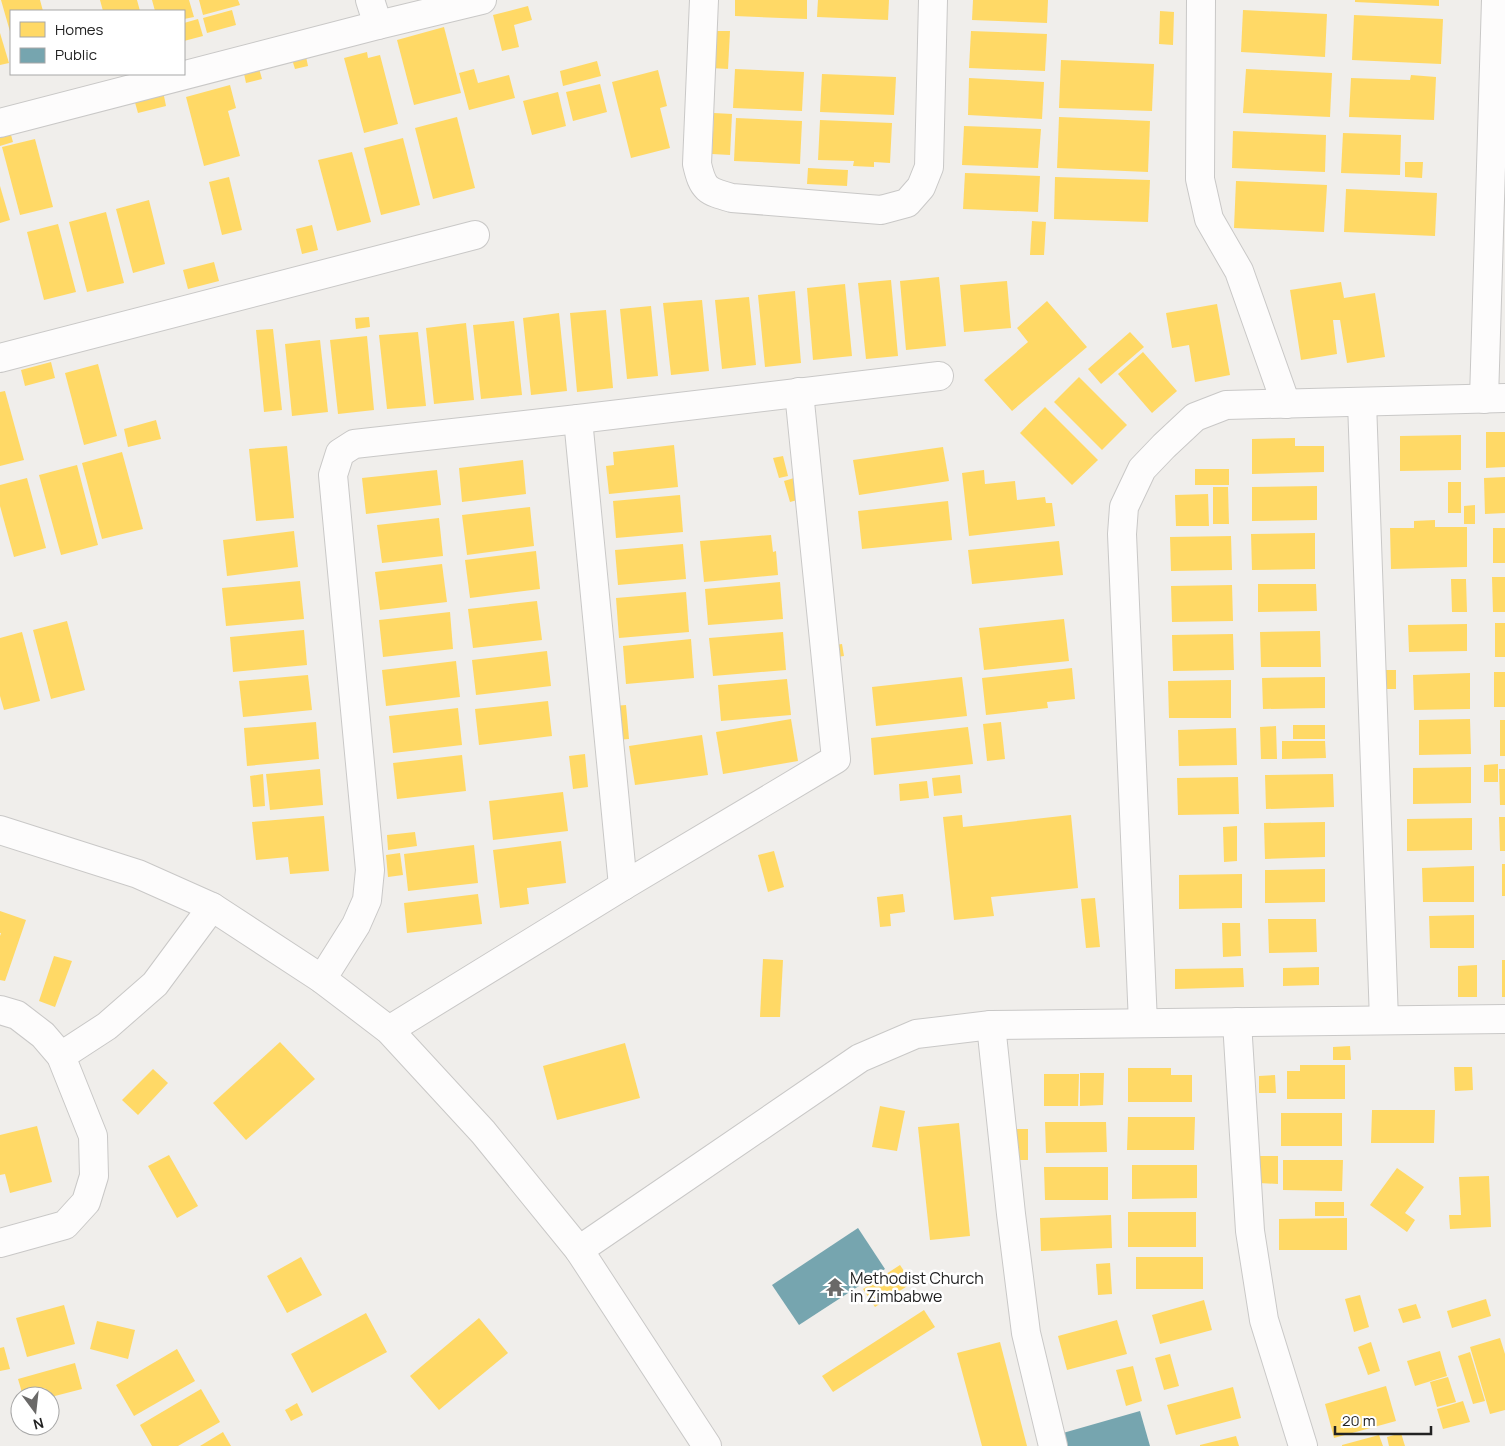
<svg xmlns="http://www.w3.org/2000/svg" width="1505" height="1446" font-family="Manrope,sans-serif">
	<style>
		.homes { fill: #ffd966 }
		.public { fill: #76a5af }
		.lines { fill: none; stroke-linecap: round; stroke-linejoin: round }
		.minor-casing { stroke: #c9c8c7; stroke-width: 30 }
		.minor { stroke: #fdfcfc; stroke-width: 28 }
		.labels { text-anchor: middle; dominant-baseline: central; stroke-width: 5; stroke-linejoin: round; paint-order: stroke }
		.poi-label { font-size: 16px; fill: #222; stroke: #fff; text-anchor: start }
	</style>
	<rect width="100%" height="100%" fill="#f0eeeb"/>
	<g class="homes">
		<polygon points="1,0 40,0 43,11 11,11 11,35"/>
		<polygon points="100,0 137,0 140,11 103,11"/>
		<polygon points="152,0 189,0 194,17 184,19 184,11 155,11"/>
		<polygon points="199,0 238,0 240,5 203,15"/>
		<polygon points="735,0 807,0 807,19 735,16"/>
		<polygon points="818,0 889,0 888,20 817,17"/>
		<polygon points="973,0 1048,0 1047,23 972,20"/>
		<polygon points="1355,0 1439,0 1439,6 1355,2"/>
		<polygon points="528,6 532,20 514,25 519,47 502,51 493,15"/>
		<polygon points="232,10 236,25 207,33 203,18"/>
		<polygon points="1243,10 1327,14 1325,57 1241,52"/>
		<polygon points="1160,11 1174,12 1173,45 1159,44"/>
		<polygon points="1354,15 1443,19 1441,64 1352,60"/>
		<polygon points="198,19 203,36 184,41 184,23"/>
		<polygon points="444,27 461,93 414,105 397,40"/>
		<polygon points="713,31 730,31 728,69 711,68"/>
		<polygon points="971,31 1047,34 1045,71 969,68"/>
		<polygon points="0,33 9,63 0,65"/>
		<polygon points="305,52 308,66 295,69 291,56"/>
		<polygon points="367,52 368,58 380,55 398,124 364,133 344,58"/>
		<polygon points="1061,60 1154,64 1152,111 1059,108"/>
		<polygon points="597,61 601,76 563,86 560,71"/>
		<polygon points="258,65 262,79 246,83 243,69"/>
		<polygon points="474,69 478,83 509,75 515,98 469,110 459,73"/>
		<polygon points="735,69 804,72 802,111 733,108"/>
		<polygon points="1246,69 1332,73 1330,117 1243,113"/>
		<polygon points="658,70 667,106 660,108 670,148 631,158 612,82"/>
		<polygon points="822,74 896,77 894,115 820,112"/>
		<polygon points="1411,75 1436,77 1434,120 1349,117 1351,78 1410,80"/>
		<polygon points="969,78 1044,82 1042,119 968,115"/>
		<polygon points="600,84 607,112 573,121 566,92"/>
		<polygon points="230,85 236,108 228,111 240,156 204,166 186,97"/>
		<polygon points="163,91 166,106 138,113 134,99"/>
		<polygon points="558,92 566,126 532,135 523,101"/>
		<polygon points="714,113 732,114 730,155 712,154"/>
		<polygon points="457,117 475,188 433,199 415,128"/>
		<polygon points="1059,117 1150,121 1148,172 1057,168"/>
		<polygon points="736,118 802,121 800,164 734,161"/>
		<polygon points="820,120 892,123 890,163 874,162 874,167 853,166 854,161 818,160"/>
		<polygon points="964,126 1041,129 1038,168 962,165"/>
		<polygon points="9,128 13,142 0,146 0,130"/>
		<polygon points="1233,131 1326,135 1325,172 1232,168"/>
		<polygon points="1343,133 1401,135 1400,175 1341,173"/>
		<polygon points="403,138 420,205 381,215 364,148"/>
		<polygon points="35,139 53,207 20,215 2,147"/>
		<polygon points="352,152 371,222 337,231 318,160"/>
		<polygon points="1405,162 1423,162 1422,178 1405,177"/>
		<polygon points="808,168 848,170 847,186 807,184"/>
		<polygon points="965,173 1040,176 1038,212 963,209"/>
		<polygon points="229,177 242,230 222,235 209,182"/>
		<polygon points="1055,177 1150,180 1148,222 1054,219"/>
		<polygon points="1236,181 1327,185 1324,232 1234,228"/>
		<polygon points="0,186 10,220 0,223"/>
		<polygon points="1346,189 1437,193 1435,236 1344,232"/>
		<polygon points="149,200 165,264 133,273 116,209"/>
		<polygon points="106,212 124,283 87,292 69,222"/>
		<polygon points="1032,221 1046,222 1044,255 1030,255"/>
		<polygon points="58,224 76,292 44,300 27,232"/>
		<polygon points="312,225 318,250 302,254 296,229"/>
		<polygon points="214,262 219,281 188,289 183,270"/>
		<polygon points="939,277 946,346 906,350 900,281"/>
		<polygon points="891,280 898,356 866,359 858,283"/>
		<polygon points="1007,281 1011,328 964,332 960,285"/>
		<polygon points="1341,282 1344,298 1375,293 1385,357 1347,363 1340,320 1333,320 1337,354 1301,360 1290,290"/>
		<polygon points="845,284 852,356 813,360 807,288"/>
		<polygon points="795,291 801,363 765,367 758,295"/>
		<polygon points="749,297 756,365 722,369 715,300"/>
		<polygon points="702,300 709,371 671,375 663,303"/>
		<polygon points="1047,301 1087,347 1012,411 984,380 1028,342 1017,328"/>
		<polygon points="1217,304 1230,375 1195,382 1189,345 1172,348 1166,313"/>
		<polygon points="651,306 658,376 627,379 620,309"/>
		<polygon points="606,310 613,388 577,392 570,313"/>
		<polygon points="559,313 567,391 531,395 523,318"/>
		<polygon points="369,317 370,327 356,329 355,318"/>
		<polygon points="514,321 522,395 481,399 473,325"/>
		<polygon points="466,323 474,400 434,404 426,328"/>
		<polygon points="273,329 282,410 264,412 256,330"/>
		<polygon points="418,332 426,406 387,409 379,335"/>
		<polygon points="1130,332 1144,347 1101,384 1088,369"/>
		<polygon points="367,336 374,410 338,414 330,340"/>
		<polygon points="320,340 328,412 292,416 285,344"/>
		<polygon points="1143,352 1177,391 1152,413 1118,374"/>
		<polygon points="51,362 55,378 25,386 21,370"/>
		<polygon points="98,364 117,436 84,445 65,373"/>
		<polygon points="1079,377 1127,425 1102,450 1054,402"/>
		<polygon points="5,391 24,460 0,466 0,392"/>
		<polygon points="1045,407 1098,460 1072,485 1020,433"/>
		<polygon points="156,420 161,439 128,447 124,429"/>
		<polygon points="1486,432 1505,432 1505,467 1486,468"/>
		<polygon points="1461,435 1461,470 1400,471 1400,436"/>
		<polygon points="1295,438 1295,446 1324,446 1324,472 1252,474 1252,439"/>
		<polygon points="674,445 678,487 609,494 606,466 614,465 613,452"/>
		<polygon points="287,446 294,518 256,521 249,449"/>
		<polygon points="943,447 949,481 859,495 853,460"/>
		<polygon points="122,452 143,529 102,539 82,463"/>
		<polygon points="783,456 788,476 779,478 773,458"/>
		<polygon points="523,460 526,494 462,502 459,468"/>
		<polygon points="77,465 98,545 61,555 39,475"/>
		<rect x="1195" y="469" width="34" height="16"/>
		<polygon points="437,470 441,505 366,514 362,478"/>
		<polygon points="984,470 985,484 1015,481 1017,500 1045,497 1046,503 1052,503 1055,526 969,536 962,473"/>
		<polygon points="1505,477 1505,513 1485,514 1484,478"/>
		<polygon points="27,478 46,548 14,557 0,506 0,485"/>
		<polygon points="794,478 801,499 790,502 784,481"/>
		<rect x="1448" y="482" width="13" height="31"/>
		<polygon points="1317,486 1317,520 1252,521 1252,487"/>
		<polygon points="1213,487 1228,487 1229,524 1213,524"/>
		<polygon points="1208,494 1209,526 1176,526 1175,495"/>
		<polygon points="680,495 683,532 616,538 613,501"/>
		<polygon points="948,501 952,540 862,549 858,511"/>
		<polygon points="1475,505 1475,524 1464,524 1464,506"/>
		<polygon points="530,507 534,546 467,555 462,515"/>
		<polygon points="439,518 443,556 382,563 377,525"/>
		<polygon points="1435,520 1435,527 1467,527 1467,567 1391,569 1390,528 1414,528 1414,521"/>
		<rect x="1493" y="528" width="12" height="35"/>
		<polygon points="294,531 298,567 227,576 223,540"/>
		<polygon points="1315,533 1315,569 1252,570 1251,534"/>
		<polygon points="771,535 773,552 776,551 778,575 704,582 700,541"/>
		<polygon points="1231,536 1232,570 1171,571 1170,537"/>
		<polygon points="1059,541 1063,575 972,584 968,550"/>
		<polygon points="683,544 686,579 618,585 615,550"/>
		<polygon points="536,551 540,589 470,598 465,560"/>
		<polygon points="442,564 447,602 380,610 375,572"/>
		<polygon points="1492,577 1505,577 1505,612 1493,612"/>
		<polygon points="1451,579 1466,579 1467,612 1452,612"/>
		<polygon points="300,581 304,619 226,626 222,588"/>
		<polygon points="780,582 783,619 708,625 705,589"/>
		<polygon points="1258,584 1316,584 1317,611 1258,612"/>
		<polygon points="1232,585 1233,621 1172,622 1171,586"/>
		<polygon points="686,592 689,632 619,638 616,598"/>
		<polygon points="537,601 542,640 473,648 468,609"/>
		<polygon points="450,612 453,649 383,657 379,620"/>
		<polygon points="1064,619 1069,661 984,670 979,628"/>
		<polygon points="67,621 85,690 51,699 33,630"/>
		<rect x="1495" y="623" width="10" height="34"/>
		<polygon points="1467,624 1467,651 1409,652 1408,625"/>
		<polygon points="304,630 307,665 233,672 230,637"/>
		<polygon points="1320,631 1321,667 1261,667 1260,632"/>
		<polygon points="22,632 40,701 4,710 0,696 0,638"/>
		<polygon points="783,632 786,670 713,676 709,638"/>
		<polygon points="1233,634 1234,670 1173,671 1172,635"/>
		<polygon points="691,639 694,678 626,684 623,646"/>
		<polygon points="842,644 844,656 830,658 829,646"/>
		<polygon points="547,651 551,686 476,695 472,660"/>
		<polygon points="456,661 460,697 386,706 382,670"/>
		<polygon points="1072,668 1075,699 1047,702 1048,708 986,715 982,678"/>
		<rect x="1383" y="670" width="13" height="19"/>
		<rect x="1494" y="672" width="11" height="35"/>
		<polygon points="1470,673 1470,709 1414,710 1413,675"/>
		<polygon points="308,675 312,710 243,717 239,681"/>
		<polygon points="962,677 967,716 876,726 872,687"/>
		<polygon points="1325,677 1325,708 1263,709 1262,678"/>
		<polygon points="787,679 791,715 721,721 718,685"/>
		<polygon points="1231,680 1231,718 1169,718 1168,681"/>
		<polygon points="548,701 552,736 479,745 475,709"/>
		<polygon points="626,705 629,739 616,740 613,706"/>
		<polygon points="458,708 462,745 393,753 389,716"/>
		<polygon points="791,719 798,761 723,774 716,732"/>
		<polygon points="1470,719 1471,754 1419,755 1419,720"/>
		<rect x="1500" y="720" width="5" height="36"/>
		<polygon points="316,722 319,759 247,766 244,728"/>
		<polygon points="1001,722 1005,759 987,761 983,724"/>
		<rect x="1293" y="725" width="32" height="14"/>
		<polygon points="1276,726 1277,759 1261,759 1260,727"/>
		<polygon points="968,727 973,764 874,775 871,738"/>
		<polygon points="1236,728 1237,765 1179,766 1178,730"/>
		<polygon points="702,735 708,775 635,785 629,746"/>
		<polygon points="1282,741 1325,741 1326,758 1282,759"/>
		<polygon points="585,754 588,787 573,789 569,756"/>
		<polygon points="462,755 466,791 397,799 393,763"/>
		<polygon points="1498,764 1498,782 1484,782 1484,765"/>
		<polygon points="1471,767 1471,803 1413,804 1413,768"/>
		<polygon points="320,769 323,805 270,810 266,774"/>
		<polygon points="1499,769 1505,769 1505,805 1500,805"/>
		<polygon points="263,774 265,806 253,807 250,776"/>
		<polygon points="1333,774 1334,807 1266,809 1265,775"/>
		<polygon points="960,775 962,793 934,796 932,778"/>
		<polygon points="1238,777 1239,814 1178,815 1177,778"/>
		<polygon points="927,781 929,798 900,801 899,784"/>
		<polygon points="563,792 568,831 493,840 489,801"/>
		<polygon points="962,815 963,827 1071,815 1078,888 991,897 994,916 954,920 943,817"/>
		<polygon points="324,816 329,871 290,874 288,857 256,860 252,822"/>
		<polygon points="1499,817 1505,817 1505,851 1500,851"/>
		<polygon points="1472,818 1472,850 1407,851 1407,819"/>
		<polygon points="1325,822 1325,857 1265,859 1264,823"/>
		<polygon points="1237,826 1237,861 1224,862 1223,827"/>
		<polygon points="415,832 417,846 388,850 387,835"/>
		<polygon points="561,841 566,883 527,888 529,904 500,908 493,850"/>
		<polygon points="474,845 478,883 408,891 404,854"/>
		<polygon points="774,851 784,887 768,892 758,855"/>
		<polygon points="400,853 403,875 388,877 386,855"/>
		<rect x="1502" y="864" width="3" height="32"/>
		<polygon points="1474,866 1474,902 1423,902 1422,868"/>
		<polygon points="1325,869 1325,902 1265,903 1265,870"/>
		<polygon points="1242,874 1242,908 1179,909 1179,875"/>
		<polygon points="478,894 482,924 407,933 404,903"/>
		<polygon points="903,894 905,912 890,914 891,926 880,927 877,897"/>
		<polygon points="1095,898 1100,947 1086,948 1081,899"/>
		<polygon points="0,911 26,920 5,981 0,980 0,936 1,933 0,933"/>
		<polygon points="1474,915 1474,948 1430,948 1429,916"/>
		<polygon points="1268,919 1316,919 1317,952 1269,953"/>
		<polygon points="1222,923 1240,923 1241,956 1223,957"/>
		<polygon points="54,956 72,961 55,1007 39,1001"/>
		<polygon points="763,959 783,960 780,1017 760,1017"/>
		<rect x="1502" y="960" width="3" height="37"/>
		<polygon points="1477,965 1477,997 1458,997 1458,966"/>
		<polygon points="1319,967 1319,985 1283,986 1283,968"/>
		<polygon points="1243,968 1244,987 1175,989 1175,969"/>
		<polygon points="280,1042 315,1079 246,1140 213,1103"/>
		<polygon points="625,1043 640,1098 557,1120 543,1066"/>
		<polygon points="1350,1046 1351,1060 1333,1060 1333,1047"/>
		<polygon points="1300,1065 1345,1065 1345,1099 1287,1099 1287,1071 1300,1071"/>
		<polygon points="1454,1067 1472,1067 1473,1090 1455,1091"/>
		<polygon points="1128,1068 1171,1068 1171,1075 1192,1075 1192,1102 1128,1102"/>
		<polygon points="153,1069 168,1083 138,1115 122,1100"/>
		<polygon points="1080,1073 1104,1073 1103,1105 1080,1106"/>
		<polygon points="1044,1074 1079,1074 1078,1106 1044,1106"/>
		<polygon points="1275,1075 1276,1093 1259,1093 1259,1076"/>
		<polygon points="880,1106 905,1111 897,1151 872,1147"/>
		<polygon points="1372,1110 1435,1110 1434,1143 1371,1143"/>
		<rect x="1281" y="1113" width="61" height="33"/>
		<polygon points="1128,1117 1195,1117 1194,1150 1127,1150"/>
		<polygon points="1045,1122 1106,1122 1107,1152 1046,1153"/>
		<polygon points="959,1123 970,1236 930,1240 918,1127"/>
		<polygon points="37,1126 52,1182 10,1193 5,1174 0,1175 0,1135"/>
		<rect x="1011" y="1129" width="17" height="31"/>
		<polygon points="169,1155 198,1206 177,1218 148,1166"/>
		<polygon points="1259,1156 1278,1156 1278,1184 1259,1183"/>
		<polygon points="1283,1160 1343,1160 1342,1191 1283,1190"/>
		<polygon points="1132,1165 1197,1165 1197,1198 1132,1199"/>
		<polygon points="1044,1167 1108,1167 1108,1200 1045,1200"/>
		<polygon points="1397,1168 1424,1187 1405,1213 1415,1220 1407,1232 1370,1205"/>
		<polygon points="1489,1176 1491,1227 1450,1229 1449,1215 1461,1215 1459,1177"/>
		<rect x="1315" y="1202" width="29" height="14"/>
		<rect x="1128" y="1212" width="68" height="35"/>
		<polygon points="1111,1215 1112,1248 1041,1251 1040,1218"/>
		<polygon points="1347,1218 1347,1250 1279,1250 1279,1219"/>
		<polygon points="301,1257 322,1295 287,1313 267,1276"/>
		<rect x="1136" y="1257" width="67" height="32"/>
		<polygon points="1110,1263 1112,1294 1098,1295 1096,1264"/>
		<polygon points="900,1265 912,1283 875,1307 863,1289"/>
		<polygon points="1360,1295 1369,1327 1354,1332 1345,1299"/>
		<polygon points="1486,1299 1491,1316 1452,1328 1447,1311"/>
		<polygon points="1204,1300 1212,1330 1160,1344 1152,1315"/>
		<polygon points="1416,1304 1421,1318 1403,1323 1398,1309"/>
		<polygon points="64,1305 75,1344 27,1357 16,1318"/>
		<polygon points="924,1310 935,1327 833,1392 822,1376"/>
		<polygon points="366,1313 387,1352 312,1393 291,1354"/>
		<polygon points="479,1318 508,1353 439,1410 410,1376"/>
		<polygon points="1117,1320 1127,1354 1067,1370 1058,1336"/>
		<polygon points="97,1321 135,1330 128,1359 90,1349"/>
		<polygon points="1500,1338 1505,1354 1505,1410 1490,1414 1470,1347"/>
		<polygon points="1000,1342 1027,1446 982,1446 957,1353"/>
		<polygon points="1371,1342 1380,1371 1368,1375 1358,1347"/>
		<polygon points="4,1347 10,1369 0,1371 0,1348"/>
		<polygon points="177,1349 195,1381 134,1416 116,1385"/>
		<polygon points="1440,1351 1447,1376 1415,1386 1407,1361"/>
		<polygon points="1470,1352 1485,1401 1473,1404 1458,1356"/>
		<polygon points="1170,1354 1179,1386 1164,1390 1155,1358"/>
		<polygon points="75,1363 82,1389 51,1397 53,1405 50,1406 50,1396 23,1396 18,1379"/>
		<polygon points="1133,1366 1142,1401 1126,1406 1116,1370"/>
		<polygon points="1448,1377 1456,1402 1437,1407 1430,1382"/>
		<polygon points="1386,1386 1396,1421 1334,1438 1325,1404"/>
		<polygon points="1233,1387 1241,1418 1176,1435 1167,1405"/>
		<polygon points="201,1389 220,1422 178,1446 152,1446 140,1425"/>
		<polygon points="1463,1401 1470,1422 1443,1429 1437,1409"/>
		<polygon points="297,1403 303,1415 291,1421 285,1410"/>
		<polygon points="223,1432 231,1446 200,1446"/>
		<polygon points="1401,1433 1405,1446 1389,1446 1387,1437"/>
		<polygon points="1379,1435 1383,1446 1342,1446 1342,1445"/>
		<polygon points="1236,1436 1239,1446 1200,1446 1200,1445"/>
	</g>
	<g class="public">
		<polygon points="858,1228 885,1269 799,1325 772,1285"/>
		<polygon points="1140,1411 1150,1446 1066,1446 1063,1433"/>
	</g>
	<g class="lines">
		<g class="minor-casing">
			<g id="minor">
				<polyline points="370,0 378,25"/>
				<path d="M704 0 697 164C703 190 707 191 732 198L881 210 907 203 921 187 929 167 933 0"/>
				<polyline points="1201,0 1200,179 1209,219 1239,271 1286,404"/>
				<polyline points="0,123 378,25 482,0"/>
				<polyline points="0,358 475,235"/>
				<polyline points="1484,399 1496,0"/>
				<polyline points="1362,402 1384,1020"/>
				<polyline points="578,419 623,886"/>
				<polyline points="0,830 138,874 212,907 322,979 389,1030 483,1132 579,1250 707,1446"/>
				<polyline points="322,979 356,925 367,900 370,870 333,475 340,453 354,444 578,419 939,376"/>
				<polyline points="0,1010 17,1015 43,1035 61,1056 93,1136 94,1176 86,1202 65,1225 0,1243"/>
				<polyline points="1237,1022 1250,1231 1264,1320 1303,1446"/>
				<polyline points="1143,1023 1122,534 1124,507 1142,469 1164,446 1195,417 1226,405 1505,398"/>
				<polyline points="991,1025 1011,1214 1026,1333 1053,1446"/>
				<polyline points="389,1030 623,886 836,759 799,392"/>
				<polyline points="61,1056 107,1026 155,984 212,907"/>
				<polyline points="579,1250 860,1058 916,1034 991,1025 1505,1019"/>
			</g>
		</g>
		<use href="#minor" class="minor"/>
	</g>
	<defs>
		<g id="temple-bare" transform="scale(1.5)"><path d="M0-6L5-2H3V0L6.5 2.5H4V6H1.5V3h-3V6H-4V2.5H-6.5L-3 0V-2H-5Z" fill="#6a6968" stroke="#fff" stroke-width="2.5" paint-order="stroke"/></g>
	</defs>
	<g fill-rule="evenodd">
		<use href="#temple-bare" x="835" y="1287"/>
	</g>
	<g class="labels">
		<g class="poi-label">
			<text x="850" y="1278">Methodist Church<tspan x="850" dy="18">in Zimbabwe</tspan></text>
		</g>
	</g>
	<rect x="10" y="10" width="175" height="65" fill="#ffffff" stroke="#a7a7a7"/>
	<rect x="20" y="22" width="25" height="15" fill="#ffd966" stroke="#a7a7a7"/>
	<text x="55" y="35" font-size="15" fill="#222222">Homes</text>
	<rect x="20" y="48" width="25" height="15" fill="#76a5af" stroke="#a7a7a7"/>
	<text x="55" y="60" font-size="15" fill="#222222">Public</text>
	<g transform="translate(35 1411) rotate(165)"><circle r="24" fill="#ffffff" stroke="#a7a7a7"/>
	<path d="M0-4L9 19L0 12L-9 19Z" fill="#6a6968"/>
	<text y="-8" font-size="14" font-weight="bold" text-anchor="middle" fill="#222222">N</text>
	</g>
	<path d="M1335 1426v8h96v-8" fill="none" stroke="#222222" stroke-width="2.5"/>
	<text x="1342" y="1426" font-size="15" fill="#222222" stroke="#ffffff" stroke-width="4" paint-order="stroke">20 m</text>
</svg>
